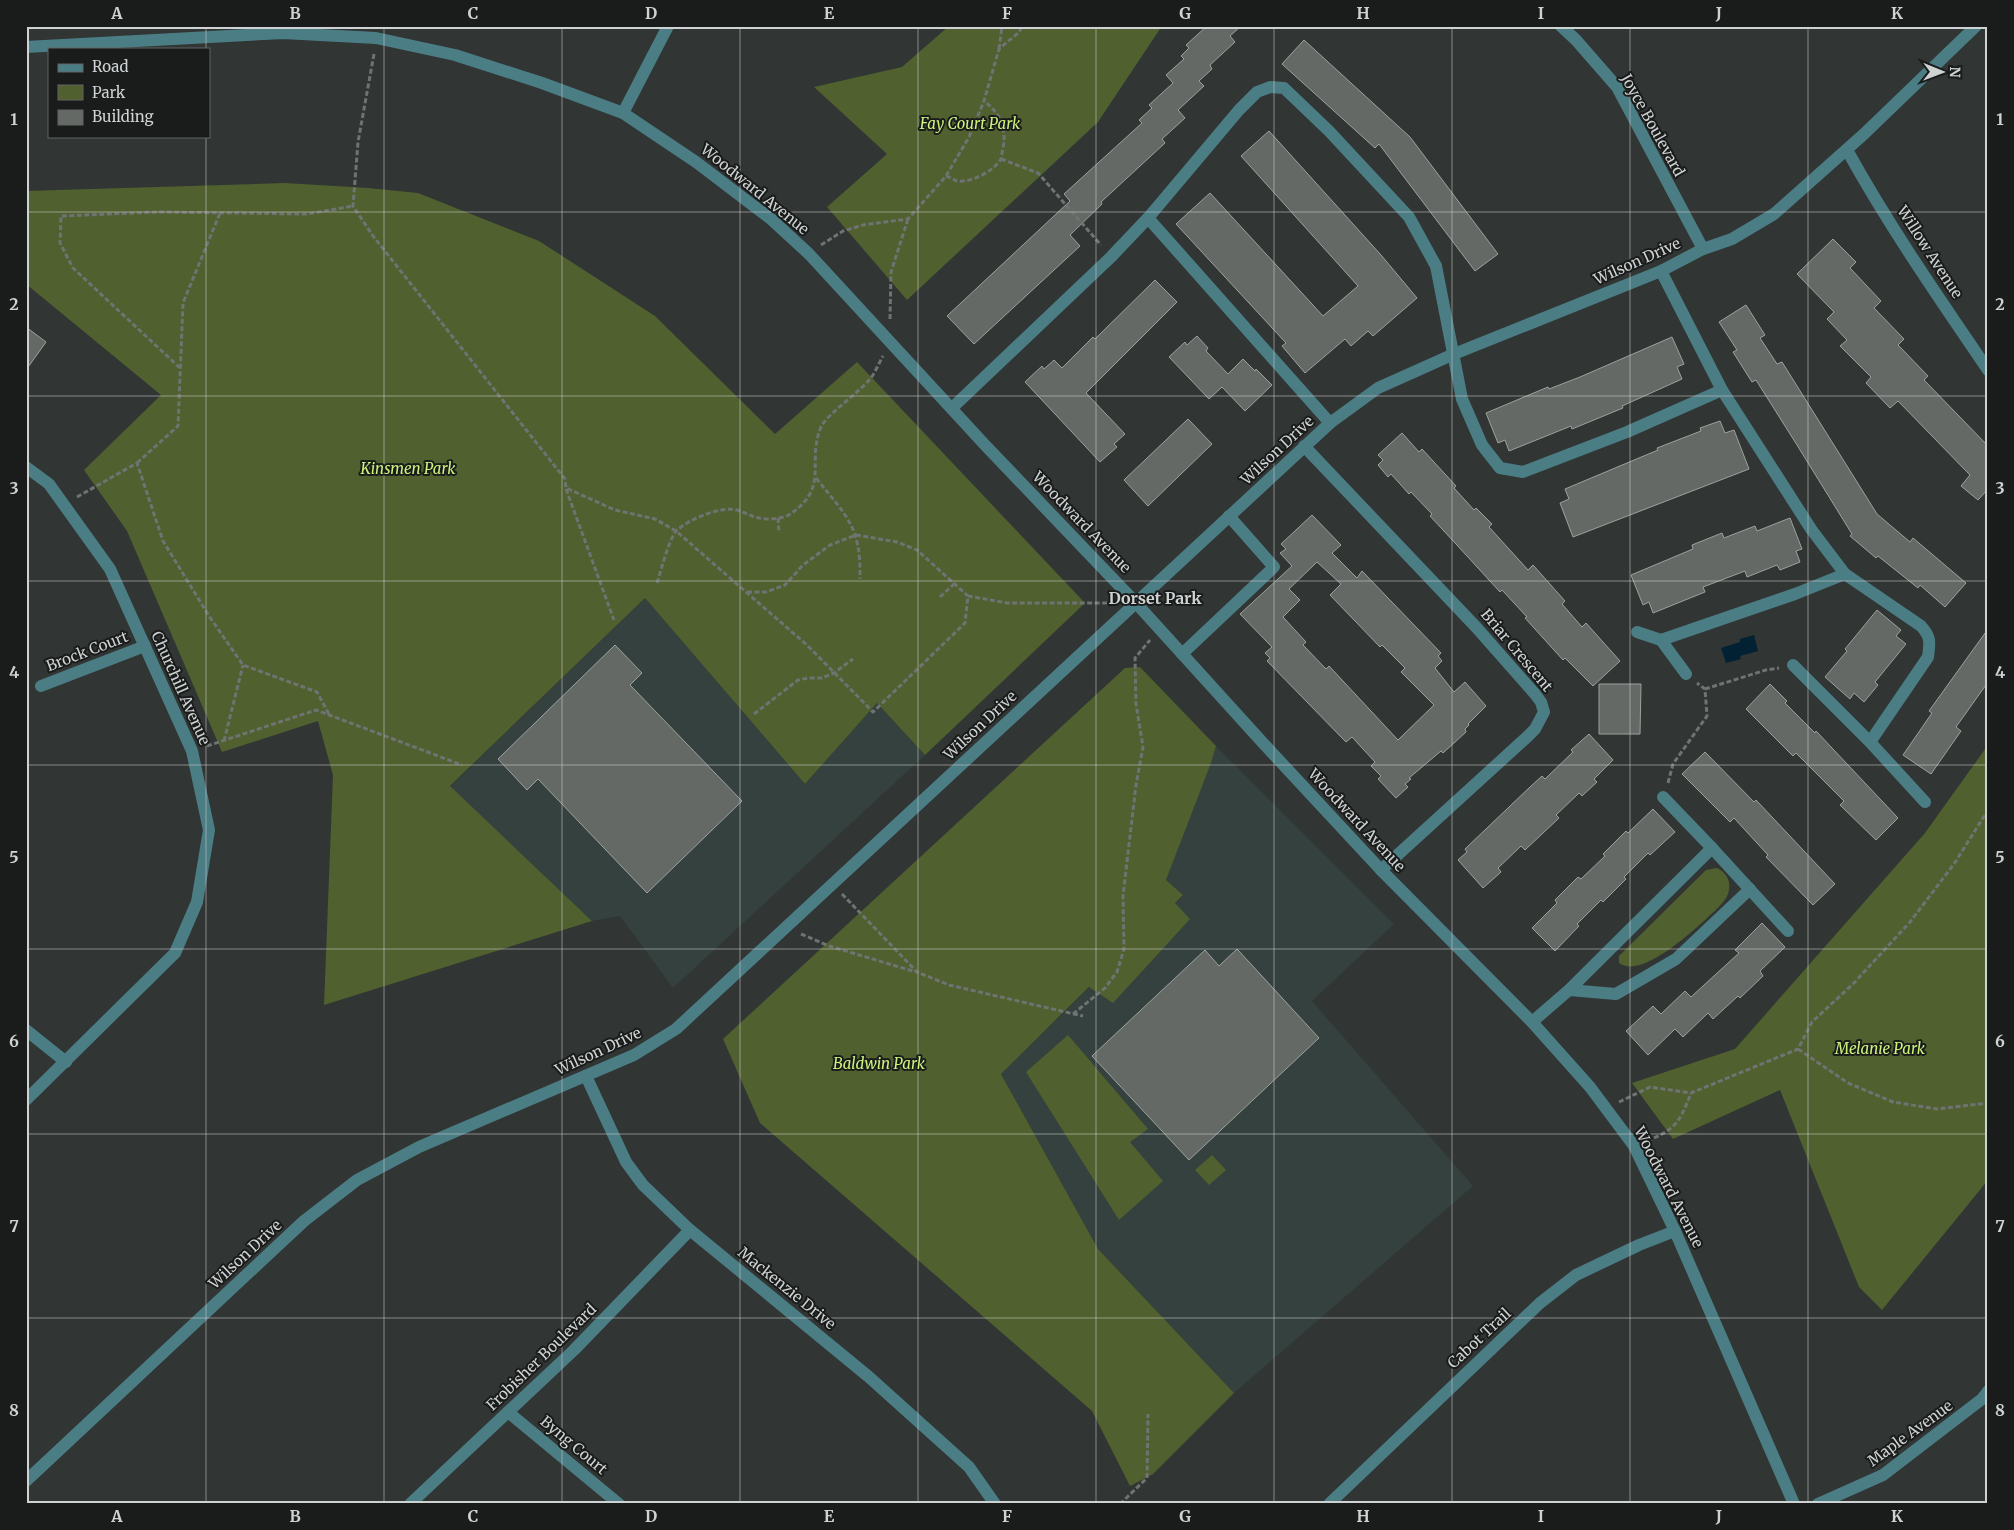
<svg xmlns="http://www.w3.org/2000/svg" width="2014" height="1530" font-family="Merriweather,serif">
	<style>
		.built { fill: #34413e }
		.green { fill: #50602f }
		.water { fill: #022233 }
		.building { fill: #656966; stroke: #9da29e; fill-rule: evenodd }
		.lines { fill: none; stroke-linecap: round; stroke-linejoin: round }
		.path { stroke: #6f7372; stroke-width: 3; stroke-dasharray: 5 2.5; stroke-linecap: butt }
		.minor { stroke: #4b7d85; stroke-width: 12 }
		.grid { fill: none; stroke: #cfd2d2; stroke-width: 1; stroke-opacity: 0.55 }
		.labels { text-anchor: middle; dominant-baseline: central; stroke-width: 4; stroke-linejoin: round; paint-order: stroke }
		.park-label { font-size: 15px; font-style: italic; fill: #cef47c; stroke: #1a1c1c }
		.street-label { font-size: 15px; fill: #cfd2d2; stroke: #1a1c1c }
		.neighbourhood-label { font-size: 16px; font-weight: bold; fill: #cfd2d2; stroke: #1a1c1c }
		.neatline { fill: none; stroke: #cfd2d2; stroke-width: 2 }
		.grid-label { font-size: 16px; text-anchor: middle; font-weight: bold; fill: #cfd2d2 }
	</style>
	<rect width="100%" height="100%" fill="#313534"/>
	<g class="built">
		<polygon points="645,598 805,784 877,703 925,755 673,988 620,916 592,921 450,787"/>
		<polygon points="1216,746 1394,924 1312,1001 1473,1186 1234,1393 1098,1249 1001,1074 1183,896 1166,880"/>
	</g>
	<g class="green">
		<polygon points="949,26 1162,26 1098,122 907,300 827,207 887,154 814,87 902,67"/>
		<polygon points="285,183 368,188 418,193 539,241 655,316 775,434 857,362 1085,603 925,755 877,703 805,784 645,598 450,786 592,921 324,1005 333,775 318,721 222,752 127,531 84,470 161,395 26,284 26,191"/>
		<polygon points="1140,667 1216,746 1211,763 1166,880 1183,895 1175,903 1190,919 1113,1003 1089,987 1001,1074 1098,1249 1234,1393 1153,1474 1130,1486 1092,1411 760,1123 723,1039 1125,668"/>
		<polygon points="1988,745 1988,1180 1882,1310 1859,1287 1780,1090 1673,1139 1632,1083 1735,1049 1925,833"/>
		<path d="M1717 868C1727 873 1732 882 1728 894 1724 904 1713 912 1705 920 1689 934 1641 979 1619 963V956L1706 870Z"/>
		<polygon points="1068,1035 1148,1129 1130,1142 1163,1181 1119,1220 1026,1072"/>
		<polygon points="1212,1155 1226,1170 1209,1185 1195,1170"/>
	</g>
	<polygon class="water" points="1754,635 1758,651 1740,656 1741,659 1726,663 1721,648 1740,642 1740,639"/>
	<g class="building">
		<polygon points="1207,26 1241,26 1230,36 1235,42 1210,65 1212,69 1199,81 1204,86 1178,110 1185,118 1162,139 1165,143 1101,202 1102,204 1070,235 1080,246 974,344 947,316 1070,201 1064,194 1142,123 1139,120 1152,108 1149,105 1173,83 1166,75 1184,59 1181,56 1189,48 1186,45"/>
		<polygon points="1304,40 1410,137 1498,254 1475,271 1379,144 1375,148 1282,64"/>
		<polygon points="1269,131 1381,255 1417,298 1373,336 1368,331 1351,346 1345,339 1305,373 1282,346 1286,343 1176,224 1210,193 1323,316 1358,286 1241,156"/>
		<polygon points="1833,239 1856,262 1850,268 1881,301 1874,308 1904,339 1898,345 1928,376 1924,380 1988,446 1988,489 1978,500 1961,486 1970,475 1898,401 1890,408 1866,383 1871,377 1840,346 1847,340 1827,319 1834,312 1797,274"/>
		<polygon points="1155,280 1177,302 1086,393 1125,434 1114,444 1117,447 1100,462 1025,382 1042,366 1044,369 1054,360 1062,368 1093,337 1095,339"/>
		<polygon points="1746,305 1765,335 1760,338 1777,364 1782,362 1877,514 1910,542 1913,538 1966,583 1945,607 1920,585 1918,588 1878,556 1876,558 1850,536 1852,534 1797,445 1756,380 1752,382 1733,352 1737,350 1719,322"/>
		<polygon points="26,327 46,342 26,370"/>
		<polygon points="1197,336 1208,348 1206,351 1228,374 1243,359 1255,371 1256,369 1272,385 1245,411 1222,387 1209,399 1169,357 1185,342 1187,345"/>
		<polygon points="1672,337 1684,364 1677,367 1682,379 1622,406 1623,408 1572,429 1571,426 1509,451 1505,440 1498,443 1486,413 1548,387 1549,389 1580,377"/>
		<polygon points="1188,419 1212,444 1148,506 1124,480"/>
		<polygon points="1720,421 1725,433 1734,430 1749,469 1573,537 1560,503 1569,499 1565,489 1658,450 1657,448 1701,431 1700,428"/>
		<polygon points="1402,433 1419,452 1422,449 1456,486 1454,488 1474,510 1476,508 1492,524 1489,527 1528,570 1533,565 1565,601 1562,604 1582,627 1586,623 1620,661 1593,686 1565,658 1563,660 1525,618 1527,617 1502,590 1500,592 1456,544 1430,516 1432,514 1411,492 1409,494 1391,474 1388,477 1378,465 1383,460 1378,455"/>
		<path d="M1312 515 1341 545 1332 553 1357 578 1362 571 1441 653 1438 656 1442 661 1435 668 1454 692 1465 682 1486 706 1468 724 1469 725 1465 729 1466 732 1443 753 1441 751 1409 778 1411 779 1405 784 1408 787 1396 798 1378 779 1381 776 1371 766 1375 762 1352 737 1346 742 1267 661 1270 658 1265 653 1272 647 1240 614 1292 566 1280 553 1286 549 1281 544ZM1317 562 1341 584 1330 595 1380 647 1382 645 1405 668 1401 672 1434 705 1398 740 1329 666 1326 669 1303 645 1306 642 1283 617 1300 600 1289 589Z"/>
		<polygon points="1790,518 1802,549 1796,551 1800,562 1780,570 1777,565 1747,577 1745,571 1703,587 1705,592 1653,613 1649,602 1643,605 1631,575 1693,549 1692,545 1722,533 1724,538 1755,526 1757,531"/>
		<polygon points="1877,610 1901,630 1896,636 1906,644 1875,682 1878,685 1864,702 1854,693 1850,699 1825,677 1847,651 1845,649"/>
		<polygon points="1988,629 1988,682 1956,727 1961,731 1931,774 1903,755 1932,713 1929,711"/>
		<polygon points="615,645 642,673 630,685 742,801 647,893 538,779 527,790 498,759"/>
		<polygon points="1599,684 1641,684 1640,734 1599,734"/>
		<polygon points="1770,684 1787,701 1785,703 1815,733 1816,731 1898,818 1876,840 1840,805 1844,801 1796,753 1793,756 1746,709"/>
		<polygon points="1589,734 1613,760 1594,779 1597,782 1582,796 1579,793 1556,815 1559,818 1525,850 1521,846 1498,868 1501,872 1483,888 1458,860 1467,852 1465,849 1530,787 1542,776 1545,779 1573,752 1571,750"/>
		<polygon points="1705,752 1754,802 1756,800 1835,884 1813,905 1766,857 1768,855 1734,818 1730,822 1682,774"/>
		<polygon points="1653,809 1675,832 1650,855 1648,853 1624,877 1626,879 1603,902 1601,900 1577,924 1579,926 1555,951 1532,928 1557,903 1555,900 1578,877 1581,879 1605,856 1603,854 1626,831 1628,833"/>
		<polygon points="1762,923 1785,947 1760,971 1763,976 1740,998 1738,996 1713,1019 1708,1013 1683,1037 1675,1029 1648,1055 1626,1031 1653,1006 1661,1014 1685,991 1691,997 1739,953 1735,950"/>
		<polygon points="1237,949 1319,1038 1189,1160 1092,1056 1205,950 1219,966"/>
	</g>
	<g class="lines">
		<g class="path">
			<polyline points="999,49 1002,26"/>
			<polyline points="374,54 358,142 353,206 373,236 565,479 566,488 615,510 655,519 676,531 808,646 873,712 965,623 968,596 1007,603 1112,603"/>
			<polyline points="1001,159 1038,173 1101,245"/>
			<path d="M946 176C950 177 954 180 957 181 971 183 994 171 1001 159 1002 156 1002 151 1003 148 1007 128 1000 113 984 101"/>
			<polyline points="821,245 843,231 863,225 908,219 946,176 969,137 984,101 999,49 1018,33 1023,26"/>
			<polyline points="890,319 891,272 908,219"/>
			<polyline points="180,368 73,268 60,243 61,216 158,212 307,214 353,206"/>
			<polyline points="137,463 178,426 183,303 220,213"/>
			<path d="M816 478C847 517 861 526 860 579"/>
			<polyline points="566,489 614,620"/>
			<polyline points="77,497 137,463 163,541 209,616 243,665 317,692 330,716"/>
			<polyline points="778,518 779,533"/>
			<path d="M657 583C661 571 669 538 677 530 690 519 720 506 737 510 745 512 751 517 759 518 768 520 784 519 792 513 830 485 806 463 821 427 827 414 859 393 870 379 875 373 879 363 883 356"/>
			<polyline points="747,592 766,592 785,585 803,565 830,545 856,535 897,542 917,550 968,596"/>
			<polyline points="940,597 954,584"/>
			<polyline points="1705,689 1766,670 1779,668"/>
			<polyline points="754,714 798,680 808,678 822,678 834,673 853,659"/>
			<polyline points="224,741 243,665"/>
			<polyline points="207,746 316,710 462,765"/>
			<polyline points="1668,783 1673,764 1707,716 1705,689 1697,683"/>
			<polyline points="842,894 917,972 949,985 1083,1016"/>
			<polyline points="801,934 829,946 916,972"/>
			<polyline points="1073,1014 1105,988 1117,972 1124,949 1123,896 1136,785 1143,747 1136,704 1135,658 1150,640"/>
			<polyline points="1798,1049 1848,1083 1893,1102 1937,1109 1988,1103"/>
			<polyline points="1619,1102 1650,1087 1691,1093 1798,1049 1812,1022 1854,983 1910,922 1954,864 1988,810"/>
			<path d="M1647 1141C1676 1129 1680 1122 1691 1093"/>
			<polyline points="1120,1504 1147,1478 1148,1414"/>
		</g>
		<g class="minor">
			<polyline points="1561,26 1576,40 1617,87 1703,249"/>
			<polyline points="26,47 283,33 376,38 455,55 542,83 623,113 696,162 771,219 809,254 985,445 1136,603 1263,743 1381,870 1532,1022 1590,1087 1634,1146 1675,1231 1794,1504"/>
			<polyline points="623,113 668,26"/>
			<path d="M1847 150C1889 226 1939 298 1988 370"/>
			<polyline points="1148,218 1330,423"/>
			<path d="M1661 271 1722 390 1811 529 1845 574 1921 626C1931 637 1930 642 1928 657L1870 742"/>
			<polyline points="952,408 1111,257 1148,218 1239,110 1257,92 1270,87 1284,88 1329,131 1409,217 1436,266 1462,399 1482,445 1500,468 1523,472 1627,432 1722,390"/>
			<polyline points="1304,446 1476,627 1535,694 1541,702 1544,712 1535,729 1527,737 1381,870"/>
			<polyline points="26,467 49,484 110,569 192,751 209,830 197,902 175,953 26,1100"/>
			<polyline points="1637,632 1661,640 1686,674"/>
			<polyline points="1661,640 1795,594 1845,574"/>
			<polyline points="1182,654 1274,567 1229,516"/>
			<polyline points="1793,665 1870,742 1925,802"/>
			<polyline points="41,686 145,646"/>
			<polyline points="1663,797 1712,848 1788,931"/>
			<polyline points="1569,990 1616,994 1676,959 1750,889"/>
			<polyline points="1532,1022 1569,990 1712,848"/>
			<polyline points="26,1030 66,1062"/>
			<polyline points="586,1076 626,1162 643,1185 690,1230 869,1377 969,1467 995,1504"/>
			<polyline points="508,1412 619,1504"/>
			<polyline points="26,1481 304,1221 357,1180 419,1147 634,1055 676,1029 1330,423 1378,388 1454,354 1661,271 1703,249 1732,239 1774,214 1864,134 1976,26"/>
			<polyline points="410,1504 574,1350 690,1230"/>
			<polyline points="1329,1504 1540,1303 1576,1275 1639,1245 1675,1231"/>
			<polyline points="1818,1504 1883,1475 1982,1399 1988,1391"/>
		</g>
	</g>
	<path class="grid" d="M206 26V49M384 26V1504M562 26V1504M740 26V1504M918 26V1504M1096 26V1504M1274 26V1504M1452 26V1504M1630 26V1504M1808 26V1504M206 136V1504M26 212H1988M26 396H1988M26 581H1988M26 765H1988M26 949H1988M26 1134H1988M26 1318H1988"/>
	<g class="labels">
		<g class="park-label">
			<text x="970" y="123">Fay Court Park</text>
			<text x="408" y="468">Kinsmen Park</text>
			<text x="1880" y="1048">Melanie Park</text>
			<text x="879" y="1063">Baldwin Park</text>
		</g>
		<g class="street-label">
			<text transform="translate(1653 125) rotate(61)">Joyce Boulevard</text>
			<text transform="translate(755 189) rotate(39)">Woodward Avenue</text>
			<text transform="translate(1930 252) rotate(57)">Willow Avenue</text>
			<text transform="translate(1637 261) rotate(-24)">Wilson Drive</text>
			<text transform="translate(1277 450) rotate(-43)">Wilson Drive</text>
			<text transform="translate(1082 522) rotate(46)">Woodward Avenue</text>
			<text transform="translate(1517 650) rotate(50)">Briar Crescent</text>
			<text transform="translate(87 651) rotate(-21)">Brock Court</text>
			<text transform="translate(181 688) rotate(66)">Churchill Avenue</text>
			<text transform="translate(980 725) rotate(-43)">Wilson Drive</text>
			<text transform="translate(1357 820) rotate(47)">Woodward Avenue</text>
			<text transform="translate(598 1051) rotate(-25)">Wilson Drive</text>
			<text transform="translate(1669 1187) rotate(63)">Woodward Avenue</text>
			<text transform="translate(245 1254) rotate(-43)">Wilson Drive</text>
			<text transform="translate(787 1288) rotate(39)">Mackenzie Drive</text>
			<text transform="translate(1479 1338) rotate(-43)">Cabot Trail</text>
			<text transform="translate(541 1357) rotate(-44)">Frobisher Boulevard</text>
			<text transform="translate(1910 1433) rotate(-36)">Maple Avenue</text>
			<text transform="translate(574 1445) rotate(40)">Byng Court</text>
		</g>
		<g class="neighbourhood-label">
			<text x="1155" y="598">Dorset Park</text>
		</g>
	</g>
	<rect width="2014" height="1530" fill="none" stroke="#1a1c1c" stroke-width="55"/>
	<rect x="48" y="48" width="162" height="90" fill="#1a1c1c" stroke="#626565"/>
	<rect x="58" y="64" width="25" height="8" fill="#4b7d85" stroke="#626565"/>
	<text x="92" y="72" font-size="15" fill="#cfd2d2">Road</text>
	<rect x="58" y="85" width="25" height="15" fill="#50602f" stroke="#626565"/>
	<text x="92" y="98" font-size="15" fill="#cfd2d2">Park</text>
	<rect x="58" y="110" width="25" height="15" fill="#656966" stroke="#626565"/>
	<text x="92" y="122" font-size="15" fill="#cfd2d2">Building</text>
	<g transform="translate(1942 72) rotate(91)" stroke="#1a1c1c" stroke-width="4" paint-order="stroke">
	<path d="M0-4L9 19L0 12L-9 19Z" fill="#cfd2d2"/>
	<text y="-8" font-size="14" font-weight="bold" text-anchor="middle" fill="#cfd2d2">N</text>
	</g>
	<rect x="28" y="28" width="1958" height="1474" class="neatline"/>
	<g class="grid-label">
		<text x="117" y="19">A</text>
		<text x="295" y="19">B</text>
		<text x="473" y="19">C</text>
		<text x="651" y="19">D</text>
		<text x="829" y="19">E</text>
		<text x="1007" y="19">F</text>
		<text x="1185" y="19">G</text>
		<text x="1363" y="19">H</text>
		<text x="1541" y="19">I</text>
		<text x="1719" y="19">J</text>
		<text x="1897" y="19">K</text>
		<text x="14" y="125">1</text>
		<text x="2000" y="125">1</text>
		<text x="14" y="310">2</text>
		<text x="2000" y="310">2</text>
		<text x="14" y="494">3</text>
		<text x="2000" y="494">3</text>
		<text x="14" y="678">4</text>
		<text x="2000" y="678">4</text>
		<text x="14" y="863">5</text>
		<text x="2000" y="863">5</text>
		<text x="14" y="1047">6</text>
		<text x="2000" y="1047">6</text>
		<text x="14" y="1232">7</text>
		<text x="2000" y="1232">7</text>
		<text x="14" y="1416">8</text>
		<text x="2000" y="1416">8</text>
		<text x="117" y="1522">A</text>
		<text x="295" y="1522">B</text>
		<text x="473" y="1522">C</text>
		<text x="651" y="1522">D</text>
		<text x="829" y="1522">E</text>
		<text x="1007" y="1522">F</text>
		<text x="1185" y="1522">G</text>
		<text x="1363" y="1522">H</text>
		<text x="1541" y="1522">I</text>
		<text x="1719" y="1522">J</text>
		<text x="1897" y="1522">K</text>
	</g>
</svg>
